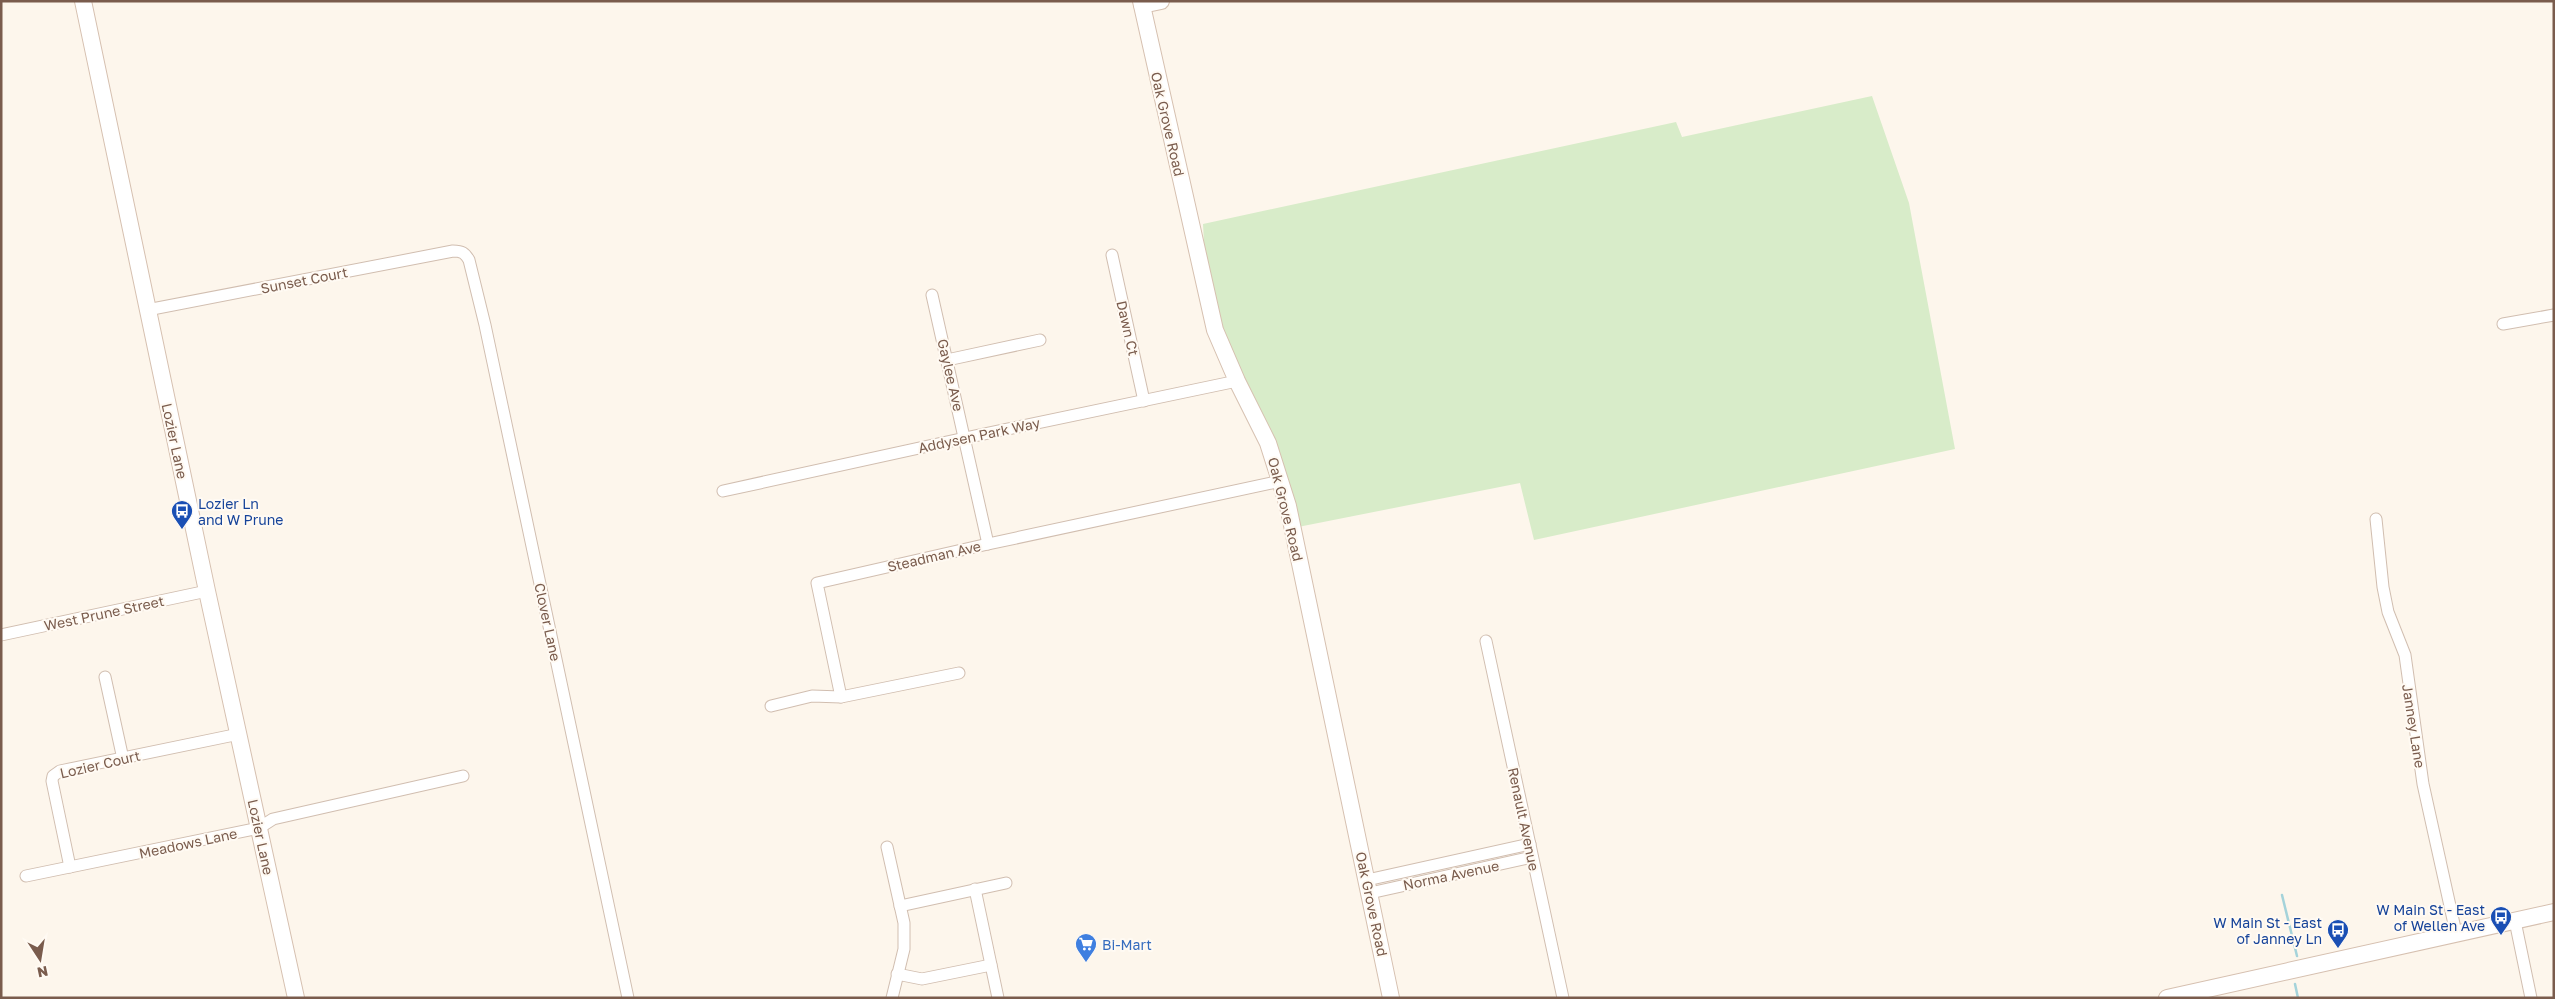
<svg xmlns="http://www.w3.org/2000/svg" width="2555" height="999" font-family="'Golos Text',sans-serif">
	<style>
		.green { fill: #d8ecc9 }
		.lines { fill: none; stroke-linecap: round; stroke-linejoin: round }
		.stream { stroke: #a5d3da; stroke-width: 2.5 }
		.street-casing { stroke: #d1beb0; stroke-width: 13 }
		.secondary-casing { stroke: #d6c0b0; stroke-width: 18 }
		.street { stroke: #fff; stroke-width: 11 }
		.secondary { stroke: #fff; stroke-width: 16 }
		.labels { text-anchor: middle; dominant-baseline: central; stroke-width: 4; stroke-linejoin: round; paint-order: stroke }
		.street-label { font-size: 14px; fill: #7a5c4d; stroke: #fffaf3 }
		.transit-label { font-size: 14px; fill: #164399; stroke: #fffaf3; text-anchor: end }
		.shop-label { font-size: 14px; fill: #366cbe; stroke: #fffaf3; text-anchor: start }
	</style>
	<rect width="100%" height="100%" fill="#fdf6ec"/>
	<polygon class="green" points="1872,96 1909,203 1955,449 1534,540 1520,483 1293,528 1207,303 1203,224 1676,122 1682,137"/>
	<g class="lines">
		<g class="stream">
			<polyline points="2282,895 2297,956"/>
			<polyline points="2295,984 2298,998"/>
		</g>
		<g class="street-casing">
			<g id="street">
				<polyline points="1112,255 1144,401"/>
				<polyline points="932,295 988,544"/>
				<path d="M147 310 453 251C462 251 465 253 469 260L485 325 628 998"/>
				<polyline points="2503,324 2554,315"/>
				<polyline points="947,360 1040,340"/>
				<polyline points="723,491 965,438 1237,381"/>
				<polyline points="2376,519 2383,587 2388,612 2405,655 2423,784 2456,933"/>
				<polyline points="1,635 207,591"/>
				<polyline points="1486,641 1563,998"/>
				<polyline points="959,673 841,697 817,583 988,544 1281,481"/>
				<polyline points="105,677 123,759"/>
				<polyline points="771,706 812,696 841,697"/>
				<polyline points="887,847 904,923 904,949 892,998"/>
				<polyline points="70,867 52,781 53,776 60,771 239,734"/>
				<polyline points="26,876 259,828 273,819 463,776"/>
				<polyline points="1367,880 1530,844"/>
				<polyline points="975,889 998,998"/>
				<polyline points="1370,893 1532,857"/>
				<polyline points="900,906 1006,883"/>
				<polyline points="2515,921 2531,998"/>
				<polyline points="897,974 922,979 991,965"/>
			</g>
		</g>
		<g class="secondary-casing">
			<g id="secondary">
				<polyline points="83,1 207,591 296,998"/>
				<polyline points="1141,1 1215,330 1237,381 1268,443 1288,506 1391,998"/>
				<polyline points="1142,5 1161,1"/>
				<polyline points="2167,998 2554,912"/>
			</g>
		</g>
		<use href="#street" class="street"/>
		<use href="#secondary" class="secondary"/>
	</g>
	<defs>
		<g id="bus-pin" transform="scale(1.125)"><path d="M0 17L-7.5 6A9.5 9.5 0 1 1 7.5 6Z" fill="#1a4fb4" stroke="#fffaf3"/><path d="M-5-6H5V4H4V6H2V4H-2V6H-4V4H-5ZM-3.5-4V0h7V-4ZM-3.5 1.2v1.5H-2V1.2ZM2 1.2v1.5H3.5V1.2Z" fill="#fff"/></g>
		<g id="supermarket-pin" transform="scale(1.125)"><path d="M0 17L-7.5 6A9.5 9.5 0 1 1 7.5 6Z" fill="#3f7fe0" stroke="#fffaf3"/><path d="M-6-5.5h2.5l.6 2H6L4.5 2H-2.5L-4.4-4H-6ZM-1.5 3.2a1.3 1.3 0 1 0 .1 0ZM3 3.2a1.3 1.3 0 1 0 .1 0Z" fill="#fff"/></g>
	</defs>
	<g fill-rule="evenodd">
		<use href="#bus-pin" x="182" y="511"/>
		<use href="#bus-pin" x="2501" y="917"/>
		<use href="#bus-pin" x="2338" y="930"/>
		<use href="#supermarket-pin" x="1086" y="944"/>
	</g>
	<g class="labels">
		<g class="street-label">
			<text transform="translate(1168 124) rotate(77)">Oak Grove Road</text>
			<text transform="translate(304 280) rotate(-11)">Sunset Court</text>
			<text transform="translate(1128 328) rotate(77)">Dawn Ct</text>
			<text transform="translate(951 375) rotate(77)">Gaylee Ave</text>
			<text transform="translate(979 435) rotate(-12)">Addysen Park Way</text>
			<text transform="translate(175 441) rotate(78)">Lozier Lane</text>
			<text transform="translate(1286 509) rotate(76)">Oak Grove Road</text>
			<text transform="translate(934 556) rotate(-13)">Steadman Ave</text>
			<text transform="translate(104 613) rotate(-12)">West Prune Street</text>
			<text transform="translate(548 622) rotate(78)">Clover Lane</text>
			<text transform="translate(2414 726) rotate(81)">Janney Lane</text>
			<text transform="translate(100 764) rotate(-13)">Lozier Court</text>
			<text transform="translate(1524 819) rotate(78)">Renault Avenue</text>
			<text transform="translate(261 837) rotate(78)">Lozier Lane</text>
			<text transform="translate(188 843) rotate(-12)">Meadows Lane</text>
			<text transform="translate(1451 875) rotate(-12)">Norma Avenue</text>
			<text transform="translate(1372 904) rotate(78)">Oak Grove Road</text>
		</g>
		<g class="transit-label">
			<text x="198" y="503" text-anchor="start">Lozier Ln<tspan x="198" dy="16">and W Prune</tspan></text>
			<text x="2485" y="909">W Main St - East<tspan x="2485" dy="16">of Wellen Ave</tspan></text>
			<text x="2322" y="922">W Main St - East<tspan x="2322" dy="16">of Janney Ln</tspan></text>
		</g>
		<g class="shop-label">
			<text x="1102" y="944">Bi-Mart</text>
		</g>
	</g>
	<rect width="2555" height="999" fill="none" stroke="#7a5c4d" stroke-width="5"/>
	<g transform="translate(40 959) rotate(168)" stroke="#fffaf3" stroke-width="4" paint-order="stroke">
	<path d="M0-4L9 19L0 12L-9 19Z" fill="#7a5c4d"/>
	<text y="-8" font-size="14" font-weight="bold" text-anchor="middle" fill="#7a5c4d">N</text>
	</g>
</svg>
